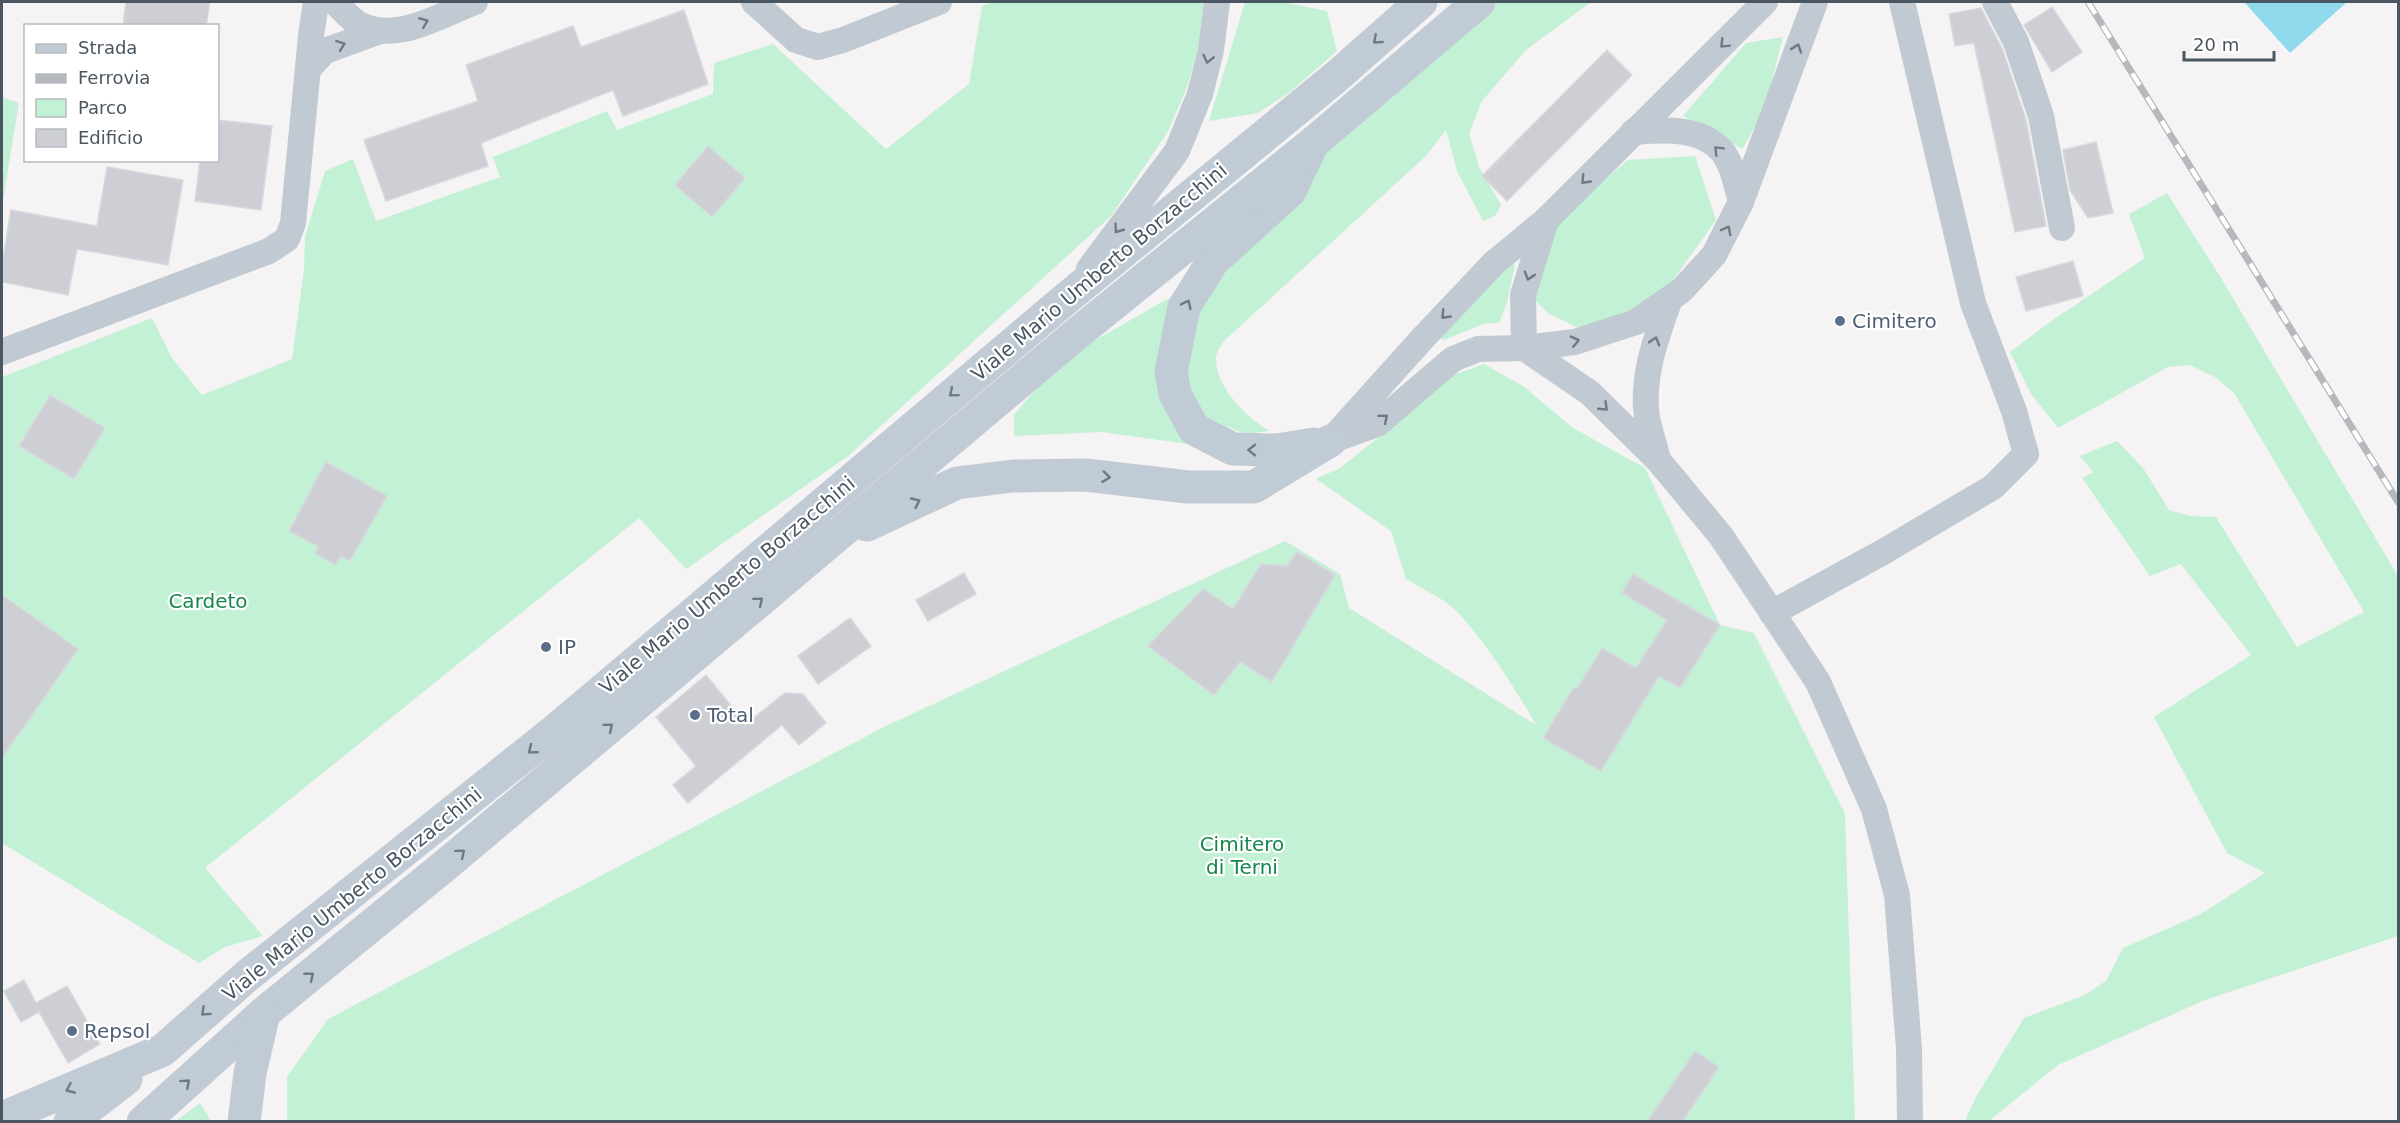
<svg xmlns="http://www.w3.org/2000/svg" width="2400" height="1123" font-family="'DejaVu Sans',sans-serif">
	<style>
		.green { fill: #c3f1d5 }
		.water { fill: #90daee }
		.building { fill: #cdcfd5; stroke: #d7d9de; stroke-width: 1.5 }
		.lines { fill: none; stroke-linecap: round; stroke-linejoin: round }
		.minor { stroke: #c1cad2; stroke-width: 26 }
		.secondary { stroke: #c1cbd6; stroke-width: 33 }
		.rail-casing { stroke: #b5b8bd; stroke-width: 7 }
		.rail { stroke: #fff; stroke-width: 4.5; stroke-dasharray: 14; stroke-linecap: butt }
		.oneway { stroke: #6e7983 }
		.oneway2 { stroke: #6e7984 }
		.service-dot { fill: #5c6f8a; stroke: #fff; stroke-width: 2 }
		.labels { text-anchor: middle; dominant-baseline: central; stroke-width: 4.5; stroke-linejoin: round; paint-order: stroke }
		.street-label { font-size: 20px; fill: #4a5661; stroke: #fff }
		.service-label { font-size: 20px; fill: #4e5e75; stroke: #fff; text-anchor: start }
		.park-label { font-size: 20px; fill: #17864f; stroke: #fff }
	</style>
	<rect width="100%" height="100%" fill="#f5f3f3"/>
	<g class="green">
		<polygon points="992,2 1204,2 1200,42 1186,90 1167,133 1111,216 848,456 686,569 639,518 205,868 263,936 225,947 199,963 2,843 2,377 152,318 172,358 202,395 292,359 304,269 305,237 325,171 353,159 376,221 500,177 493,157 607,111 617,130 713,94 714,63 773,44 886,149 969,84 982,6"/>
		<polygon points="1245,2 1283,2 1327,11 1337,51 1290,92 1258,113 1209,121"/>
		<path d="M1497 2H1591L1526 50 1482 101 1469 133 1479 167 1501 205 1495 216 1483 221 1457 171 1446 130 1426 156 1224 341C1221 346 1216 352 1216 358 1215 387 1246 417 1269 431L1245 434 1204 417 1183 391 1198 302 1277 217 1341 134Z"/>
		<polygon points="1783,37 1764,112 1742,149 1683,116 1746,43"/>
		<polygon points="2,97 19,103 2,206"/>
		<polygon points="1695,156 1716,220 1660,298 1585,331 1548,313 1531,296 1534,239 1628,160"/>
		<polygon points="2167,193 2221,278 2398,576 2398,936 2205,1000 2058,1065 1989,1121 1965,1121 1976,1097 2024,1018 2085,995 2106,981 2123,948 2199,915 2265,873 2227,853 2154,717 2251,655 2181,564 2150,576 2082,478 2093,472 2080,456 2117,441 2143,468 2169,510 2190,516 2216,517 2297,647 2364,612 2234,393 2215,377 2190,365 2168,367 2058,428 2031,394 2010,352 2050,322 2145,258 2129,214"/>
		<polygon points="1506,260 1515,265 1507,302 1499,323 1483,324 1444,340 1437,336"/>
		<polygon points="1169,298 1169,366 1188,444 1101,432 1014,436 1014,415 1059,361"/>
		<path d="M1484 364 1523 386 1573 428 1645 468 1720 625 1754 633 1845 814 1855 1121 287 1122V1077L328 1019 884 727 1285 541 1340 574 1349 608 1536 725C1519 694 1474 623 1446 602 1433 594 1419 587 1406 579L1391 531 1316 479 1340 468 1379 437 1448 377Z"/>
		<polygon points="200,1103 211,1121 176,1121"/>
	</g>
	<polygon class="water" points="2244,2 2347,2 2290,53"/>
	<g class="building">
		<polygon points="126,2 210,2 206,26 123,26"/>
		<polygon points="2052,7 2082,52 2052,72 2024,25"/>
		<polygon points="1981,8 2002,48 2026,120 2046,226 2015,232 1974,43 1955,46 1949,14"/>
		<polygon points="684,10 708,84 623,116 613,90 481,143 488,166 386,201 364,140 478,101 466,65 573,26 581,47"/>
		<polygon points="1607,50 1632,75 1507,201 1482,176"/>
		<polygon points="218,120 272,126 261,210 195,201 200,160 218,160"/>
		<polygon points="2096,142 2113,213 2088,218 2070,190 2063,150"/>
		<polygon points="708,146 745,178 712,217 675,185"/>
		<polygon points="107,167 183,180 168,265 77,249 68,295 2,282 2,265 11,210 97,226"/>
		<polygon points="2073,261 2083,296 2026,311 2016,277"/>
		<polygon points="50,395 105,428 74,479 19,446"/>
		<polygon points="326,462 387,496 350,561 341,556 335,565 315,553 319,547 289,531"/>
		<polygon points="1297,552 1335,575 1272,682 1240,662 1214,695 1148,646 1203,589 1233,609 1261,564 1287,566"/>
		<polygon points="964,573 976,594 928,621 916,600"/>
		<polygon points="1633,574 1720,625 1680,688 1659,676 1601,771 1543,738 1574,687 1577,689 1602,648 1636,668 1667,620 1622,593"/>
		<polygon points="2,595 78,649 2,758"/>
		<polygon points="850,618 871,646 818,684 798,656"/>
		<polygon points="706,675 746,724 785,693 803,694 826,723 799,745 782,725 688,803 673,785 696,766 656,717"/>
		<polygon points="24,980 36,1003 67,986 100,1044 68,1063 39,1012 21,1022 4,991"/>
		<polygon points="1695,1051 1719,1067 1682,1122 1647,1122"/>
	</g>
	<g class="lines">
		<g class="minor">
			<path d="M335 2C342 9 350 19 359 24 396 44 440 15 475 2"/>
			<polyline points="754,2 796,40 818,47 843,40 939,2"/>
			<polyline points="1995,2 2016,42 2041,116 2062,228"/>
			<polyline points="309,68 325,51 380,31"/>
			<path d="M1633 132C1662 130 1699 126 1721 150 1733 164 1736 185 1741 202"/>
			<polyline points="1546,220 1523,295 1524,348 1590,393 1658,460 1721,536 1818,682 1874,809 1897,895 1909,1049 1910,1122"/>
			<polyline points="1089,269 1177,151 1200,94 1211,50 1217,2"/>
			<polyline points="2,352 269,251 287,239 293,223 311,36 316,2"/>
			<polyline points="1333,438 1423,338 1494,263 1546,220 1765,2"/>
			<polyline points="1330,441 1377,424 1453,359 1478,349 1524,348 1575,342 1636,322 1682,290 1714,255 1741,202 1815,2"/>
			<path d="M1658 460C1655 446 1650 432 1647 418 1641 377 1656 338 1670 299"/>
			<polyline points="1772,613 1883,552 1993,487 2026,454 2014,411 1973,303 1902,2"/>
		</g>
		<g class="secondary">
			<polyline points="1310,149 1290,191 1213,261 1184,307 1171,372 1175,394 1194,429 1233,449 1277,450 1314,444"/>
			<polyline points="867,525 957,483 1013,476 1086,475 1188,487 1254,487 1330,441"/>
			<polyline points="2,1118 163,1050 248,975 552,733 1068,297 1336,77 1421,2"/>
			<polyline points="70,1122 126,1079"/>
			<polyline points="143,1122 264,1013 448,863 1074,336 1313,143 1479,2"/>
			<polyline points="244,1122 250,1073 264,1013"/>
		</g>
		<g class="rail-casing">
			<polyline id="rail" points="2088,2 2398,502"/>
		</g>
		<use href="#rail" class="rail"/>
	</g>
	<defs><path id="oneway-chevron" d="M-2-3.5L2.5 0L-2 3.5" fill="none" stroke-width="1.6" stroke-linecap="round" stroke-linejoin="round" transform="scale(1.5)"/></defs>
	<g class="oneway">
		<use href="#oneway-chevron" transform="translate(424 22) rotate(-22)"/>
		<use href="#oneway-chevron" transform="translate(1724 44) rotate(135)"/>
		<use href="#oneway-chevron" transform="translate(341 45) rotate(-20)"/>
		<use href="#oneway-chevron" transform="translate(1797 48) rotate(-71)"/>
		<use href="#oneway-chevron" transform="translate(1208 59) rotate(103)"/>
		<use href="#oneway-chevron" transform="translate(1718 150) rotate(-135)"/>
		<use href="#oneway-chevron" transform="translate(1585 180) rotate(134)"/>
		<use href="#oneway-chevron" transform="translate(1118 229) rotate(127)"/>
		<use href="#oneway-chevron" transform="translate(1727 230) rotate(-62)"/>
		<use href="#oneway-chevron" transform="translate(1529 276) rotate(107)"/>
		<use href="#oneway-chevron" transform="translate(1445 315) rotate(134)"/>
		<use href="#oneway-chevron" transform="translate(1575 341) rotate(-13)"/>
		<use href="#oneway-chevron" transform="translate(1655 341) rotate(-73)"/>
		<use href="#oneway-chevron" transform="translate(1604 407) rotate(44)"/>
		<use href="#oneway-chevron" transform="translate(1384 418) rotate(-40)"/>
	</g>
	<g class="oneway2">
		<use href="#oneway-chevron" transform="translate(1377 40) rotate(139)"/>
		<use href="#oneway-chevron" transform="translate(1187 304) rotate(-64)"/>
		<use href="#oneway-chevron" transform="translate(953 393) rotate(140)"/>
		<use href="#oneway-chevron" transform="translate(1252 450) rotate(-179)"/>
		<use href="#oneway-chevron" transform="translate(1106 477) rotate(7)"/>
		<use href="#oneway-chevron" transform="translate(916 502) rotate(-25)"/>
		<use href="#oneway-chevron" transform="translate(759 601) rotate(-40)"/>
		<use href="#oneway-chevron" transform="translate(609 727) rotate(-40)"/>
		<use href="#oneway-chevron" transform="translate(532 750) rotate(141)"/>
		<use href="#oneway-chevron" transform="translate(461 853) rotate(-40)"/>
		<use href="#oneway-chevron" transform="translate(310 976) rotate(-39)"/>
		<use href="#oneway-chevron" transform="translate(205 1012) rotate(138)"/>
		<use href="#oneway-chevron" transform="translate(186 1083) rotate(-42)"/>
		<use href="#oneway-chevron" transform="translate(70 1089) rotate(157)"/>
	</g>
	<g class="service-dot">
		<circle cx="1840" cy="321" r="6"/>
		<circle cx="546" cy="647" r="6"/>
		<circle cx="695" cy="715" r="6"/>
		<circle cx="72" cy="1031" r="6"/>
	</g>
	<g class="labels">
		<g class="street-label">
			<text transform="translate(1099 272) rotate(-40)">Viale Mario Umberto Borzacchini</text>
			<text transform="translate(727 585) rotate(-40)">Viale Mario Umberto Borzacchini</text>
			<text transform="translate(352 894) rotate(-39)">Viale Mario Umberto Borzacchini</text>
		</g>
		<g class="service-label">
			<text x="1852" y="321">Cimitero</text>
			<text x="558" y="647">IP</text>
			<text x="707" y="715">Total</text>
			<text x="84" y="1031">Repsol</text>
		</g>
		<g class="park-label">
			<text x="208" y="601">Cardeto</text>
			<text x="1242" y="844">Cimitero<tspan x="1242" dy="23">di Terni</tspan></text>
		</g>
	</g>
	<rect width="2400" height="1123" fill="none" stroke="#4a5661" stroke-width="6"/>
	<rect x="24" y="24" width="195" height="138" fill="#ffffff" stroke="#b7bbc0" stroke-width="1.5"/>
	<rect x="36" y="44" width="30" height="9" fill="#c1cbd6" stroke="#b7bbc0" stroke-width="1.5"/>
	<text x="78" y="54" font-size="18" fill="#4a5661">Strada</text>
	<rect x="36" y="74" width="30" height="9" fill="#b5b8bd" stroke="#b7bbc0" stroke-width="1.5"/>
	<text x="78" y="84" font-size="18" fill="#4a5661">Ferrovia</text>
	<rect x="36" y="99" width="30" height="18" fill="#c3f1d5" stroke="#b7bbc0" stroke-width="1.5"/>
	<text x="78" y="114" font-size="18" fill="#4a5661">Parco</text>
	<rect x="36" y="129" width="30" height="18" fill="#cdcfd5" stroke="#b7bbc0" stroke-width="1.5"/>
	<text x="78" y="144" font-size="18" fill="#4a5661">Edificio</text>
	<path d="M2184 51v9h90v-9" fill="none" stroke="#4a5661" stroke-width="3"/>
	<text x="2193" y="51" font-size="18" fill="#4a5661" stroke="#ffffff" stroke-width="4.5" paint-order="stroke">20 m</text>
</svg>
